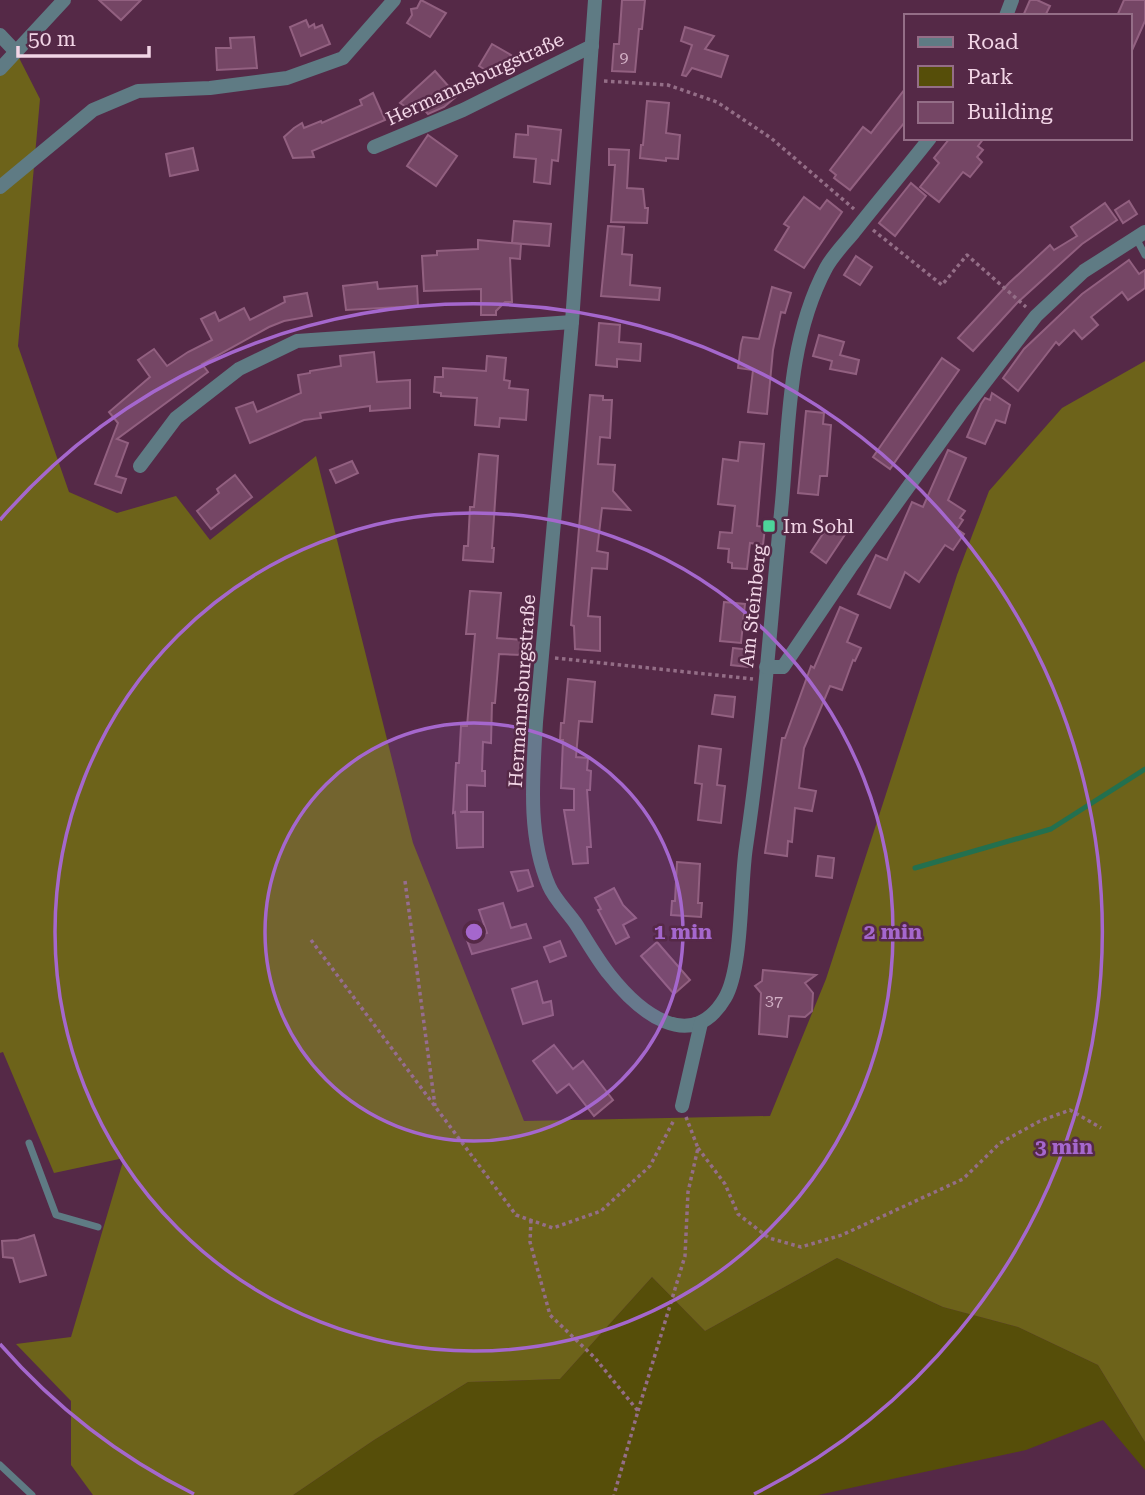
<svg xmlns="http://www.w3.org/2000/svg" width="1145" height="1495" font-family="'Roboto Serif',serif">
	<style>
		.green { fill: #564e09 }
		.forest { fill: #6d631a }
		.lines { fill: none; stroke-linecap: round; stroke-linejoin: round }
		.stream { stroke: #23704f; stroke-width: 5 }
		.building { fill: #754665; stroke: #926080; stroke-width: 2 }
		.path { stroke: #946e87; stroke-width: 3.5; stroke-dasharray: 3.5 3.5; stroke-linecap: butt }
		.service { stroke: #5f7b84; stroke-width: 7 }
		.minor { stroke: #5f7b84; stroke-width: 14 }
		.tertiary { stroke: #5f7b84; stroke-width: 14 }
		.ring { fill: none; stroke: #a567cd; stroke-width: 3.5 }
		.poi-dot { fill: #4dd39a; stroke: #552947; stroke-width: 2.5 }
		.labels { text-anchor: middle; dominant-baseline: central; stroke-width: 5; stroke-linejoin: round; paint-order: stroke }
		.number-label { font-size: 16px; fill: #d3b1c6 }
		.street-label { font-size: 19px; fill: #f2d5e6; stroke: #552947 }
		.poi-label { font-size: 19px; fill: #f2d5e6; stroke: #552947; text-anchor: start }
		.centre { fill: #a567cd; stroke: #552947; stroke-width: 3.5 }
		.ring-label { font-size: 21px; text-anchor: middle; font-weight: bold; fill: #a567cd; stroke: #552947; stroke-width: 5; stroke-linejoin: round; paint-order: stroke }
	</style>
	<rect width="100%" height="100%" fill="#552947"/>
	<polygon class="green" points="837,1258 943,1307 1018,1327 1098,1365 1145,1442 1145,1470 1103,1420 1026,1450 818,1495 293,1495 374,1440 468,1382 560,1379 652,1277 705,1331"/>
	<polygon class="forest" points="16,52 40,99 18,346 69,492 117,513 176,496 210,540 316,456 413,843 524,1121 770,1116 826,979 957,575 989,491 1062,408 1145,361 1145,1442 1098,1365 1018,1327 943,1307 837,1258 705,1331 652,1277 560,1379 468,1382 374,1440 293,1495 93,1495 71,1465 71,1401 16,1344 71,1337 124,1158 54,1173 3,1052 0,1053 0,69"/>
	<g class="lines">
		<polyline class="stream" points="915,868 1051,829 1145,769"/>
	</g>
	<g class="building">
		<polygon points="99,0 141,0 121,20"/>
		<polygon points="421,0 446,13 430,37 407,23 412,15 411,9 417,8"/>
		<polygon points="622,0 645,0 642,29 639,29 635,72 612,71 614,44 619,44"/>
		<polygon points="1030,0 1037,0 1050,6 1045,16 1023,16"/>
		<polygon points="1124,0 1145,0 1145,21 1129,57 1129,16 1117,16"/>
		<polygon points="306,20 309,27 314,24 315,28 322,25 330,44 301,56 290,27"/>
		<polygon points="685,27 714,36 705,49 728,56 721,77 692,68 686,76 682,75 692,45 681,41"/>
		<polygon points="254,37 257,68 217,70 216,48 231,48 230,38"/>
		<polygon points="492,44 511,55 497,77 479,66"/>
		<polygon points="435,71 457,96 444,107 428,114 419,104 412,111 400,103"/>
		<polygon points="905,89 905,122 850,190 834,178 836,175 830,170 863,127 871,133"/>
		<polygon points="373,93 385,120 312,151 314,157 293,158 284,137 294,128 302,123 304,128 321,121 322,123 362,105 360,100"/>
		<polygon points="647,101 669,103 666,133 680,135 678,159 666,158 666,161 640,158 641,145 643,145"/>
		<polygon points="528,126 561,130 558,161 552,160 550,184 534,182 536,159 514,157 516,134 528,135"/>
		<polygon points="428,135 457,156 436,186 407,166"/>
		<polygon points="950,138 984,138 978,146 983,150 977,157 982,162 970,177 963,172 939,202 920,187 939,163 934,158"/>
		<polygon points="193,148 198,170 170,176 166,154"/>
		<polygon points="609,149 629,150 627,188 643,189 645,208 648,208 647,223 611,222 615,165 609,165"/>
		<polygon points="911,183 926,196 895,236 879,223"/>
		<polygon points="804,197 820,209 827,200 842,212 804,268 775,250 789,227 784,224"/>
		<polygon points="1129,201 1137,214 1123,223 1115,210"/>
		<polygon points="1105,203 1117,220 1082,244 1017,303 973,351 958,338 1009,283 1050,245 1054,250 1077,236 1071,227"/>
		<polygon points="514,221 551,224 549,246 512,243"/>
		<polygon points="608,226 624,227 622,254 632,255 630,285 660,288 659,300 601,296"/>
		<polygon points="478,240 521,244 520,259 510,258 512,302 505,302 496,311 496,315 481,315 481,289 424,291 422,256 437,255 437,251 478,249"/>
		<polygon points="856,256 872,267 860,285 844,275"/>
		<polygon points="1129,260 1139,274 1145,270 1145,288 1128,300 1122,292 1091,317 1098,325 1082,339 1074,330 1059,345 1056,342 1018,391 1003,378 1024,349 1082,294"/>
		<polygon points="377,282 378,289 417,286 418,306 346,310 343,286"/>
		<polygon points="772,287 791,293 785,313 781,312 773,350 767,414 748,412 753,370 738,368 741,344 743,337 759,339"/>
		<polygon points="307,293 312,316 284,321 269,327 202,364 208,372 117,439 128,443 116,476 126,479 121,493 95,484 118,423 109,412 150,377 138,360 154,349 167,366 188,352 212,340 201,319 215,312 219,321 244,308 250,320 285,302 284,297"/>
		<polygon points="599,323 620,325 619,342 641,344 640,361 617,359 617,367 596,365"/>
		<polygon points="819,335 844,342 840,355 859,360 856,374 830,369 832,361 813,356"/>
		<polygon points="374,352 377,382 410,380 410,408 370,411 370,406 320,413 321,418 304,420 250,443 236,408 253,402 257,412 301,393 298,375 310,373 310,371 341,366 340,356"/>
		<polygon points="487,356 506,358 504,380 510,381 509,388 528,390 526,420 500,418 499,427 475,425 477,398 441,396 441,393 434,392 435,377 443,377 443,368 486,371"/>
		<polygon points="942,358 959,370 890,469 873,457"/>
		<polygon points="992,393 1010,405 1005,423 996,420 985,444 967,437 981,404 985,398 990,400"/>
		<polygon points="590,395 603,396 603,400 612,400 610,438 600,437 598,464 615,465 613,491 630,510 602,508 597,551 608,553 607,569 592,568 588,616 600,617 600,651 575,649 574,626 571,625"/>
		<polygon points="806,411 824,413 823,424 831,425 827,476 820,476 818,495 798,493"/>
		<polygon points="740,442 764,444 757,526 765,527 763,545 750,543 747,569 732,568 732,563 728,562 729,549 718,548 720,532 732,533 735,506 718,504 723,459 738,461"/>
		<polygon points="948,450 966,458 948,500 965,511 960,518 963,520 957,529 964,534 953,550 945,545 919,582 905,572 890,608 858,594 876,555 887,560 912,502 923,507"/>
		<polygon points="479,454 498,456 492,548 494,548 493,562 463,560 464,546 468,546 470,507 474,507"/>
		<polygon points="352,461 358,473 336,483 330,470"/>
		<polygon points="235,475 252,497 211,529 197,511 219,493 217,489"/>
		<polygon points="830,523 846,533 826,563 811,552"/>
		<polygon points="470,591 501,593 497,638 523,640 522,655 499,654 495,703 492,703 491,743 483,742 482,771 485,771 485,786 467,785 467,811 460,812 483,812 483,847 457,848 455,812 453,813 456,763 459,763 461,726 467,726 475,634 466,634"/>
		<polygon points="724,602 745,604 741,643 720,641"/>
		<polygon points="840,607 858,615 847,642 861,648 855,661 853,660 842,690 830,686 804,748 799,788 816,791 812,811 795,808 792,842 788,841 787,856 765,853 782,738 785,738 811,666 814,668"/>
		<polygon points="733,648 750,650 748,667 731,665"/>
		<polygon points="568,679 595,682 592,722 579,721 576,757 588,758 587,770 591,771 590,790 587,790 591,847 587,847 588,863 573,864 564,810 574,810 574,789 561,788 563,740 560,740 561,723 564,723"/>
		<polygon points="715,695 735,697 733,717 712,714"/>
		<polygon points="699,746 721,749 717,785 725,786 721,823 698,820 702,784 695,783"/>
		<polygon points="818,856 834,858 832,878 816,876"/>
		<polygon points="677,862 700,864 698,903 702,903 701,917 671,915 672,901 675,901"/>
		<polygon points="528,870 533,886 518,891 511,872"/>
		<polygon points="614,888 623,905 636,918 623,925 629,937 616,944 598,910 601,909 595,898"/>
		<polygon points="503,903 511,928 526,924 531,938 472,954 467,940 487,933 479,910"/>
		<polygon points="560,941 566,956 550,962 544,947"/>
		<polygon points="657,942 690,980 674,994 641,956"/>
		<polygon points="763,970 816,975 805,983 813,993 812,1011 805,1017 789,1016 787,1037 759,1034 761,993 755,986 762,981"/>
		<polygon points="537,981 543,1003 551,1001 553,1015 523,1024 512,989"/>
		<polygon points="554,1045 573,1069 583,1061 613,1100 594,1116 569,1084 557,1093 533,1061"/>
		<polygon points="34,1235 46,1275 20,1282 13,1258 3,1257 2,1241 18,1240"/>
	</g>
	<g class="lines">
		<g class="path">
			<polyline points="604,81 668,85 717,102 771,138 854,209"/>
			<polyline points="873,230 942,285 967,255 1026,307"/>
			<polyline points="555,658 753,679"/>
			<polyline points="405,881 435,1106"/>
			<polyline points="311,940 516,1215 553,1228 601,1211 650,1166 674,1120"/>
			<polyline points="698,1148 725,1184 738,1214 769,1238 801,1247 842,1235 963,1179 1000,1143 1040,1121 1070,1110 1101,1128"/>
			<polyline points="531,1220 530,1242 550,1315 595,1358 638,1411 614,1495"/>
			<polyline points="638,1411 685,1256 688,1192 698,1148 686,1117"/>
		</g>
		<g class="service">
			<polyline points="1136,238 1145,255"/>
			<polyline points="29,1143 56,1215 98,1227"/>
			<polyline points="0,1465 32,1495"/>
		</g>
		<g class="minor">
			<path d="M595 0 572 322 536 722C533 776 527 835 549 886 555 900 568 912 576 924 587 941 597 959 609 974 638 1011 691 1056 725 998 743 967 740 886 746 847 763 733 771 617 782 502 789 424 788 339 826 268 833 255 845 243 854 232 879 200 905 170 930 138"/>
			<polyline points="1006,16 1012,0"/>
			<polyline points="0,35 16,52"/>
			<polyline points="374,147 463,110 592,46"/>
			<polyline points="0,187 93,110 138,91 210,88 287,78 343,58 394,0"/>
			<polyline points="140,466 176,418 239,369 297,341 572,322"/>
			<polyline points="766,667 783,667 850,568 962,412 1036,316 1084,271 1145,232"/>
			<polyline points="682,1106 701,1023"/>
		</g>
		<polyline class="tertiary" points="0,69 64,0"/>
	</g>
	<circle cx="474" cy="932" r="209" fill="#a567cd" fill-opacity=".12"/>
	<g class="ring">
		<circle cx="474" cy="932" r="209"/>
		<circle cx="474" cy="932" r="419"/>
		<path d="M194 1494A628 628 0 0 1 0 1344M0 520A628 628 0 1 1 754 1494"/>
	</g>
	<rect class="poi-dot" x="762" y="519" width="14" height="14" rx="3.5"/>
	<g class="labels">
		<g class="number-label">
			<text x="624" y="57">9</text>
			<text x="774" y="1000">37</text>
		</g>
		<g class="street-label">
			<text transform="translate(475 79) rotate(-25)">Hermannsburgstraße</text>
			<text transform="translate(753 606) rotate(-84)">Am Steinberg</text>
			<text transform="translate(522 691) rotate(-86)">Hermannsburgstraße</text>
		</g>
		<g class="poi-label">
			<text x="783" y="526">Im Sohl</text>
		</g>
	</g>
	<circle cx="474" cy="932" r="10" class="centre"/>
	<g class="ring-label">
		<text x="683" y="939">1 min</text>
		<text x="893" y="939">2 min</text>
		<text x="1064" y="1154">3 min</text>
	</g>
	<rect x="904" y="14" width="228" height="126" fill="#552947" stroke="#946e87" stroke-width="2"/>
	<rect x="918" y="37" width="35" height="10" fill="#5f7b84" stroke="#946e87" stroke-width="2"/>
	<text x="967" y="49" font-size="21" fill="#f2d5e6">Road</text>
	<rect x="918" y="66" width="35" height="21" fill="#564e09" stroke="#946e87" stroke-width="2"/>
	<text x="967" y="84" font-size="21" fill="#f2d5e6">Park</text>
	<rect x="918" y="102" width="35" height="21" fill="#754665" stroke="#946e87" stroke-width="2"/>
	<text x="967" y="119" font-size="21" fill="#f2d5e6">Building</text>
	<path d="M18 46v10h131v-10" fill="none" stroke="#f2d5e6" stroke-width="3.5"/>
	<text x="28" y="46" font-size="21" fill="#f2d5e6" stroke="#552947" stroke-width="5" paint-order="stroke">50 m</text>
</svg>
